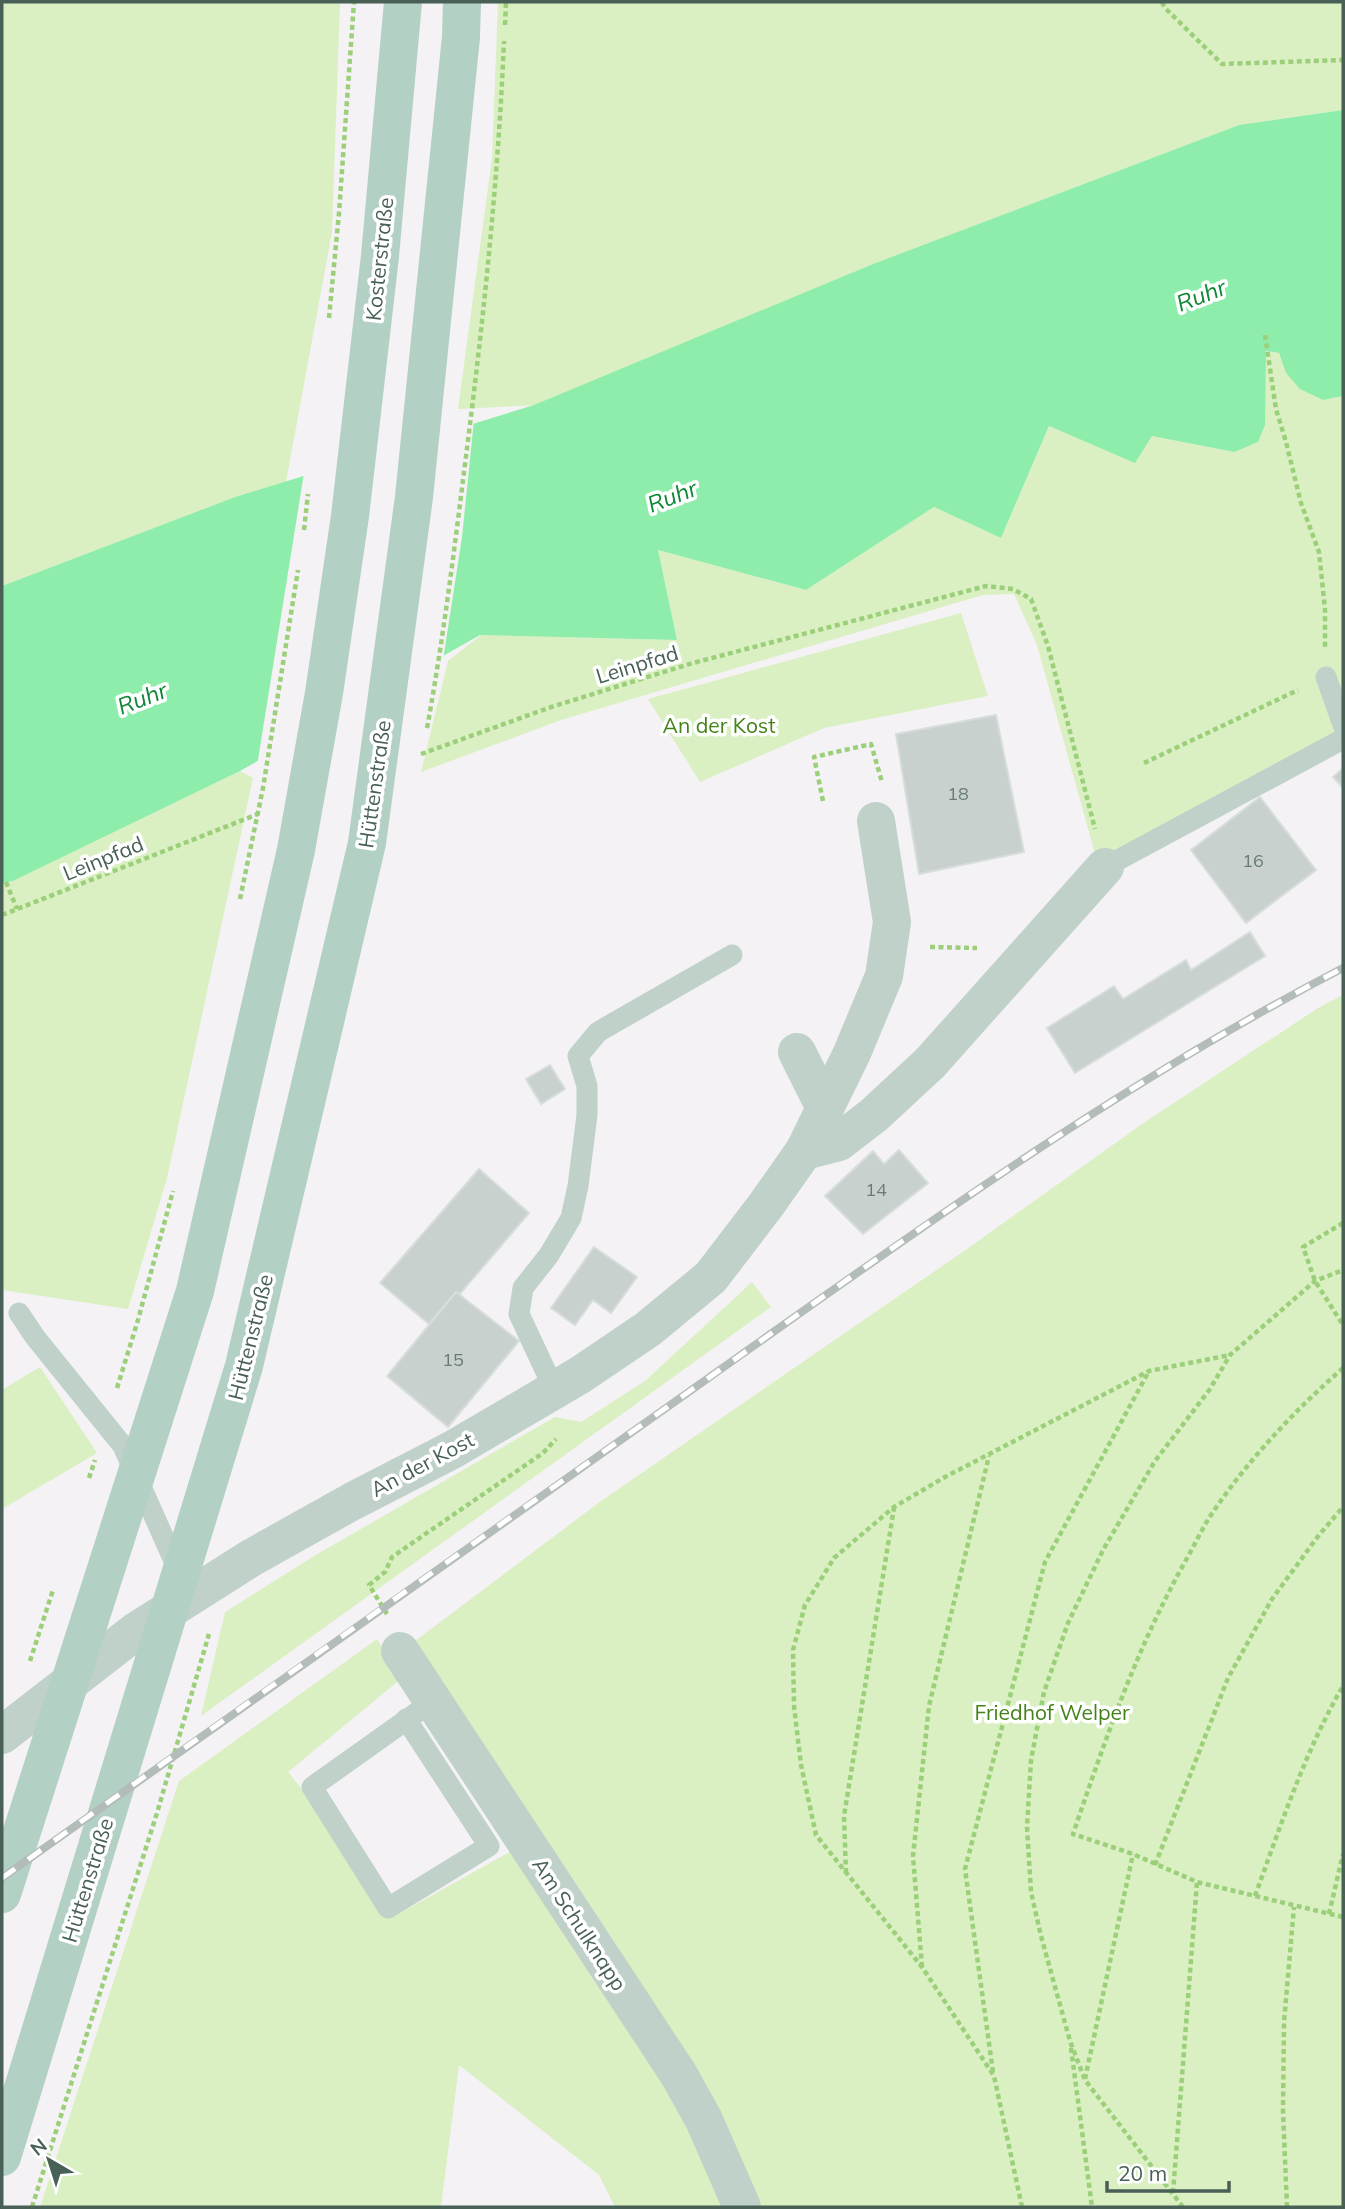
<svg xmlns="http://www.w3.org/2000/svg" width="1345" height="2209" font-family="Mulish,sans-serif">
	<style>
		.green { fill: #daf0c2 }
		.water { fill: #8fedac }
		.pier { fill: #f4f2f4 }
		.building { fill: #c9d1cf; stroke: #d6dddc; stroke-width: 2 }
		.lines { fill: none; stroke-linecap: round; stroke-linejoin: round }
		.path { stroke: #9bcf7a; stroke-width: 4.5; stroke-dasharray: 5 3.5; stroke-linecap: butt }
		.service { stroke: #c0d1ca; stroke-width: 21 }
		.minor { stroke: #c0d1ca; stroke-width: 38 }
		.primary { stroke: #b2d0c4; stroke-width: 38 }
		.rail-casing { stroke: #b4bcba; stroke-width: 8 }
		.rail { stroke: #fff; stroke-width: 5; stroke-dasharray: 16; stroke-linecap: butt }
		.labels { text-anchor: middle; dominant-baseline: central; stroke-width: 7; stroke-linejoin: round; paint-order: stroke }
		.number-label { font-size: 18px; fill: #697c74 }
		.street-label { font-size: 21px; fill: #496056; stroke: #fff }
		.park-label { font-size: 21px; fill: #438318; stroke: #fff }
		.water-label { font-size: 23px; font-style: italic; fill: #0e8834; stroke: #fff }
	</style>
	<rect width="100%" height="100%" fill="#f4f2f4"/>
	<g class="green">
		<polygon points="2,2 340,2 332,232 286,482 235,497 2,586"/>
		<polygon points="498,2 1343,2 1343,110 1239,125 873,264 539,405 458,409 492,158"/>
		<polygon points="1265,351 1279,353 1286,373 1323,400 1343,396 1343,734 1097,861 1037,645 1014,594 983,595 561,720 421,772 448,661 481,635 677,640 658,550 806,590 934,507 1001,538 1049,426 1134,462 1152,436 1234,452 1265,425"/>
		<polygon points="961,613 988,696 824,728 700,782 648,699"/>
		<polygon points="240,771 253,778 167,1178 128,1309 2,1290 2,883 13,881"/>
		<polygon points="1343,995 1343,2207 759,2207 415,1641 601,1501 964,1251 1142,1124 1318,1008"/>
		<polygon points="752,1282 771,1307 201,1716 225,1612 314,1556 555,1417 581,1422 645,1381"/>
		<polygon points="40,1367 97,1453 2,1509 2,1390"/>
		<polygon points="377,1639 402,1678 288,1772 314,1804 395,1916 513,1850 682,2111 725,2207 615,2207 599,2175 459,2065 441,2207 40,2207 179,1781"/>
	</g>
	<polygon class="water" points="1343,110 1343,396 1323,400 1300,389 1286,373 1279,353 1266,351 1265,425 1258,442 1234,452 1152,436 1135,463 1049,426 1001,538 934,507 806,590 658,550 677,640 480,635 240,771 13,881 2,883 2,586 235,497 534,405 873,264 1239,125"/>
	<polygon class="pier" points="474,420 462,537 443,660 257,766 304,473"/>
	<g class="building">
		<polygon points="996,715 1024,852 919,874 896,734"/>
		<polygon points="1343,768 1343,788 1333,777"/>
		<polygon points="1260,797 1316,870 1246,923 1191,850"/>
		<polygon points="1250,932 1265,956 1075,1073 1047,1028 1114,986 1123,999 1186,960 1191,970"/>
		<polygon points="550,1065 565,1089 541,1104 526,1079"/>
		<polygon points="899,1150 928,1183 863,1234 825,1196 873,1151 884,1164"/>
		<polygon points="479,1169 529,1213 459,1295 456,1292 429,1324 380,1283"/>
		<polygon points="594,1247 637,1277 611,1313 593,1300 575,1325 551,1308"/>
		<polygon points="456,1292 519,1341 448,1427 387,1376"/>
	</g>
	<g class="lines">
		<g class="path">
			<polyline points="1162,2 1165,8 1222,64 1343,60"/>
			<polyline points="505,25 506,2"/>
			<polyline points="329,318 339,213 354,2"/>
			<polyline points="1265,335 1276,409 1286,442 1301,503 1319,552 1325,609 1325,648"/>
			<polyline points="304,530 308,494"/>
			<path d="M427 728C443 641 454 552 465 464 483 324 498 183 504 41"/>
			<polyline points="421,754 554,706 693,663 986,586 1013,589 1031,599 1048,646 1095,829"/>
			<polyline points="1144,763 1298,690"/>
			<polyline points="823,801 814,757 871,744 882,782"/>
			<polyline points="6,882 17,909"/>
			<polyline points="240,899 263,788 298,570"/>
			<polyline points="2,915 258,814"/>
			<polyline points="930,947 977,948"/>
			<polyline points="1343,1223 1303,1247 1315,1281 1343,1325"/>
			<path d="M1343 1368C1293 1412 1246 1462 1209 1518 1201 1531 1194 1546 1186 1560 1137 1647 1105 1740 1073 1834L1133 1854 1197 1882 1343 1917"/>
			<polyline points="117,1388 138,1320 173,1191"/>
			<polyline points="89,1478 95,1460"/>
			<polyline points="387,1614 369,1585 385,1572 392,1557 543,1453 556,1439"/>
			<polyline points="30,1661 53,1590"/>
			<polyline points="1155,1865 1228,1678 1272,1599 1319,1535 1343,1507"/>
			<polyline points="846,1873 844,1816 894,1508"/>
			<path d="M1255 1896C1281 1825 1305 1751 1343 1686"/>
			<polyline points="1329,1914 1343,1854"/>
			<polyline points="922,1967 913,1856 929,1706 989,1456"/>
			<polyline points="1071,2048 1092,2207"/>
			<polyline points="993,2072 965,1869 1045,1562 1149,1371"/>
			<polyline points="1085,2079 1133,1854"/>
			<polyline points="1173,2193 1197,1882"/>
			<polyline points="32,2207 157,1813 209,1634"/>
			<polyline points="1022,2207 994,2076 922,1967 816,1835 801,1765 794,1706 793,1650 805,1605 834,1558 894,1507 945,1477 1149,1371 1230,1355"/>
			<polyline points="1183,2207 1085,2080 1070,2041 1041,1936 1031,1892 1027,1827 1031,1760 1044,1692 1068,1623 1103,1550 1155,1461 1210,1389 1230,1355 1315,1281 1343,1270"/>
			<polyline points="1287,2207 1283,2111 1284,2022 1294,1907"/>
		</g>
		<g class="service">
			<polyline points="1326,677 1343,725"/>
			<polyline points="1105,867 1343,739"/>
			<polyline points="19,1313 35,1337 123,1446 179,1572"/>
			<polyline points="554,1389 519,1314 523,1288 549,1255 571,1218 578,1186 587,1115 587,1086 578,1056 598,1032 732,955"/>
			<polyline points="406,1719 489,1846 388,1908 312,1787 433,1701"/>
		</g>
		<g class="minor">
			<polyline points="797,1052 825,1108"/>
			<polyline points="804,1151 839,1142 874,1115 930,1063 1105,867"/>
			<polyline points="400,1651 679,2075 704,2120 742,2207"/>
			<polyline points="2,1735 136,1631 251,1558 351,1502 452,1450 580,1375 648,1329 711,1277 766,1205 804,1151 852,1053 884,976 892,922 876,821"/>
		</g>
		<g class="primary">
			<polyline points="2,1894 195,1291 296,850 324,693 350,516 380,256 403,2"/>
			<polyline points="2,2157 244,1366 367,843 414,497 461,37 462,2"/>
		</g>
		<g class="rail-casing">
			<path id="rail" d="M2 1878C236 1711 471 1545 707 1379 913 1233 1119 1084 1343 968"/>
		</g>
		<use href="#rail" class="rail"/>
	</g>
	<g class="labels">
		<g class="number-label">
			<text x="958" y="793">18</text>
			<text x="1253" y="860">16</text>
			<text x="876" y="1189">14</text>
			<text x="453" y="1359">15</text>
		</g>
		<g class="street-label">
			<text transform="translate(379 259) rotate(-84)">Kosterstraße</text>
			<text transform="translate(637 664) rotate(-17)">Leinpfad</text>
			<text transform="translate(374 784) rotate(-82)">Hüttenstraße</text>
			<text transform="translate(103 858) rotate(-22)">Leinpfad</text>
			<text transform="translate(250 1337) rotate(-76)">Hüttenstraße</text>
			<text transform="translate(422 1464) rotate(-28)">An der Kost</text>
			<text transform="translate(87 1880) rotate(-73)">Hüttenstraße</text>
			<text transform="translate(580 1924) rotate(57)">Am Schulknapp</text>
		</g>
		<g class="park-label">
			<text x="719" y="725">An der Kost</text>
			<text x="1052" y="1712">Friedhof Welper</text>
		</g>
		<g class="water-label">
			<text transform="translate(1201 295) rotate(-21)">Ruhr</text>
			<text transform="translate(672 496) rotate(-21)">Ruhr</text>
			<text transform="translate(142 698) rotate(-21)">Ruhr</text>
		</g>
	</g>
	<rect width="1345" height="2209" fill="none" stroke="#496056" stroke-width="7"/>
	<g transform="translate(49 2160) rotate(321)" stroke="#ffffff" stroke-width="5" paint-order="stroke">
	<path d="M0-5L12 26L0 18L-12 26Z" fill="#496056"/>
	<text y="-10" font-size="19" font-weight="bold" text-anchor="middle" fill="#496056">N</text>
	</g>
	<path d="M1107 2181v10h122v-10" fill="none" stroke="#496056" stroke-width="3.5"/>
	<text x="1118" y="2181" font-size="21" fill="#496056" stroke="#ffffff" stroke-width="5" paint-order="stroke">20 m</text>
</svg>
